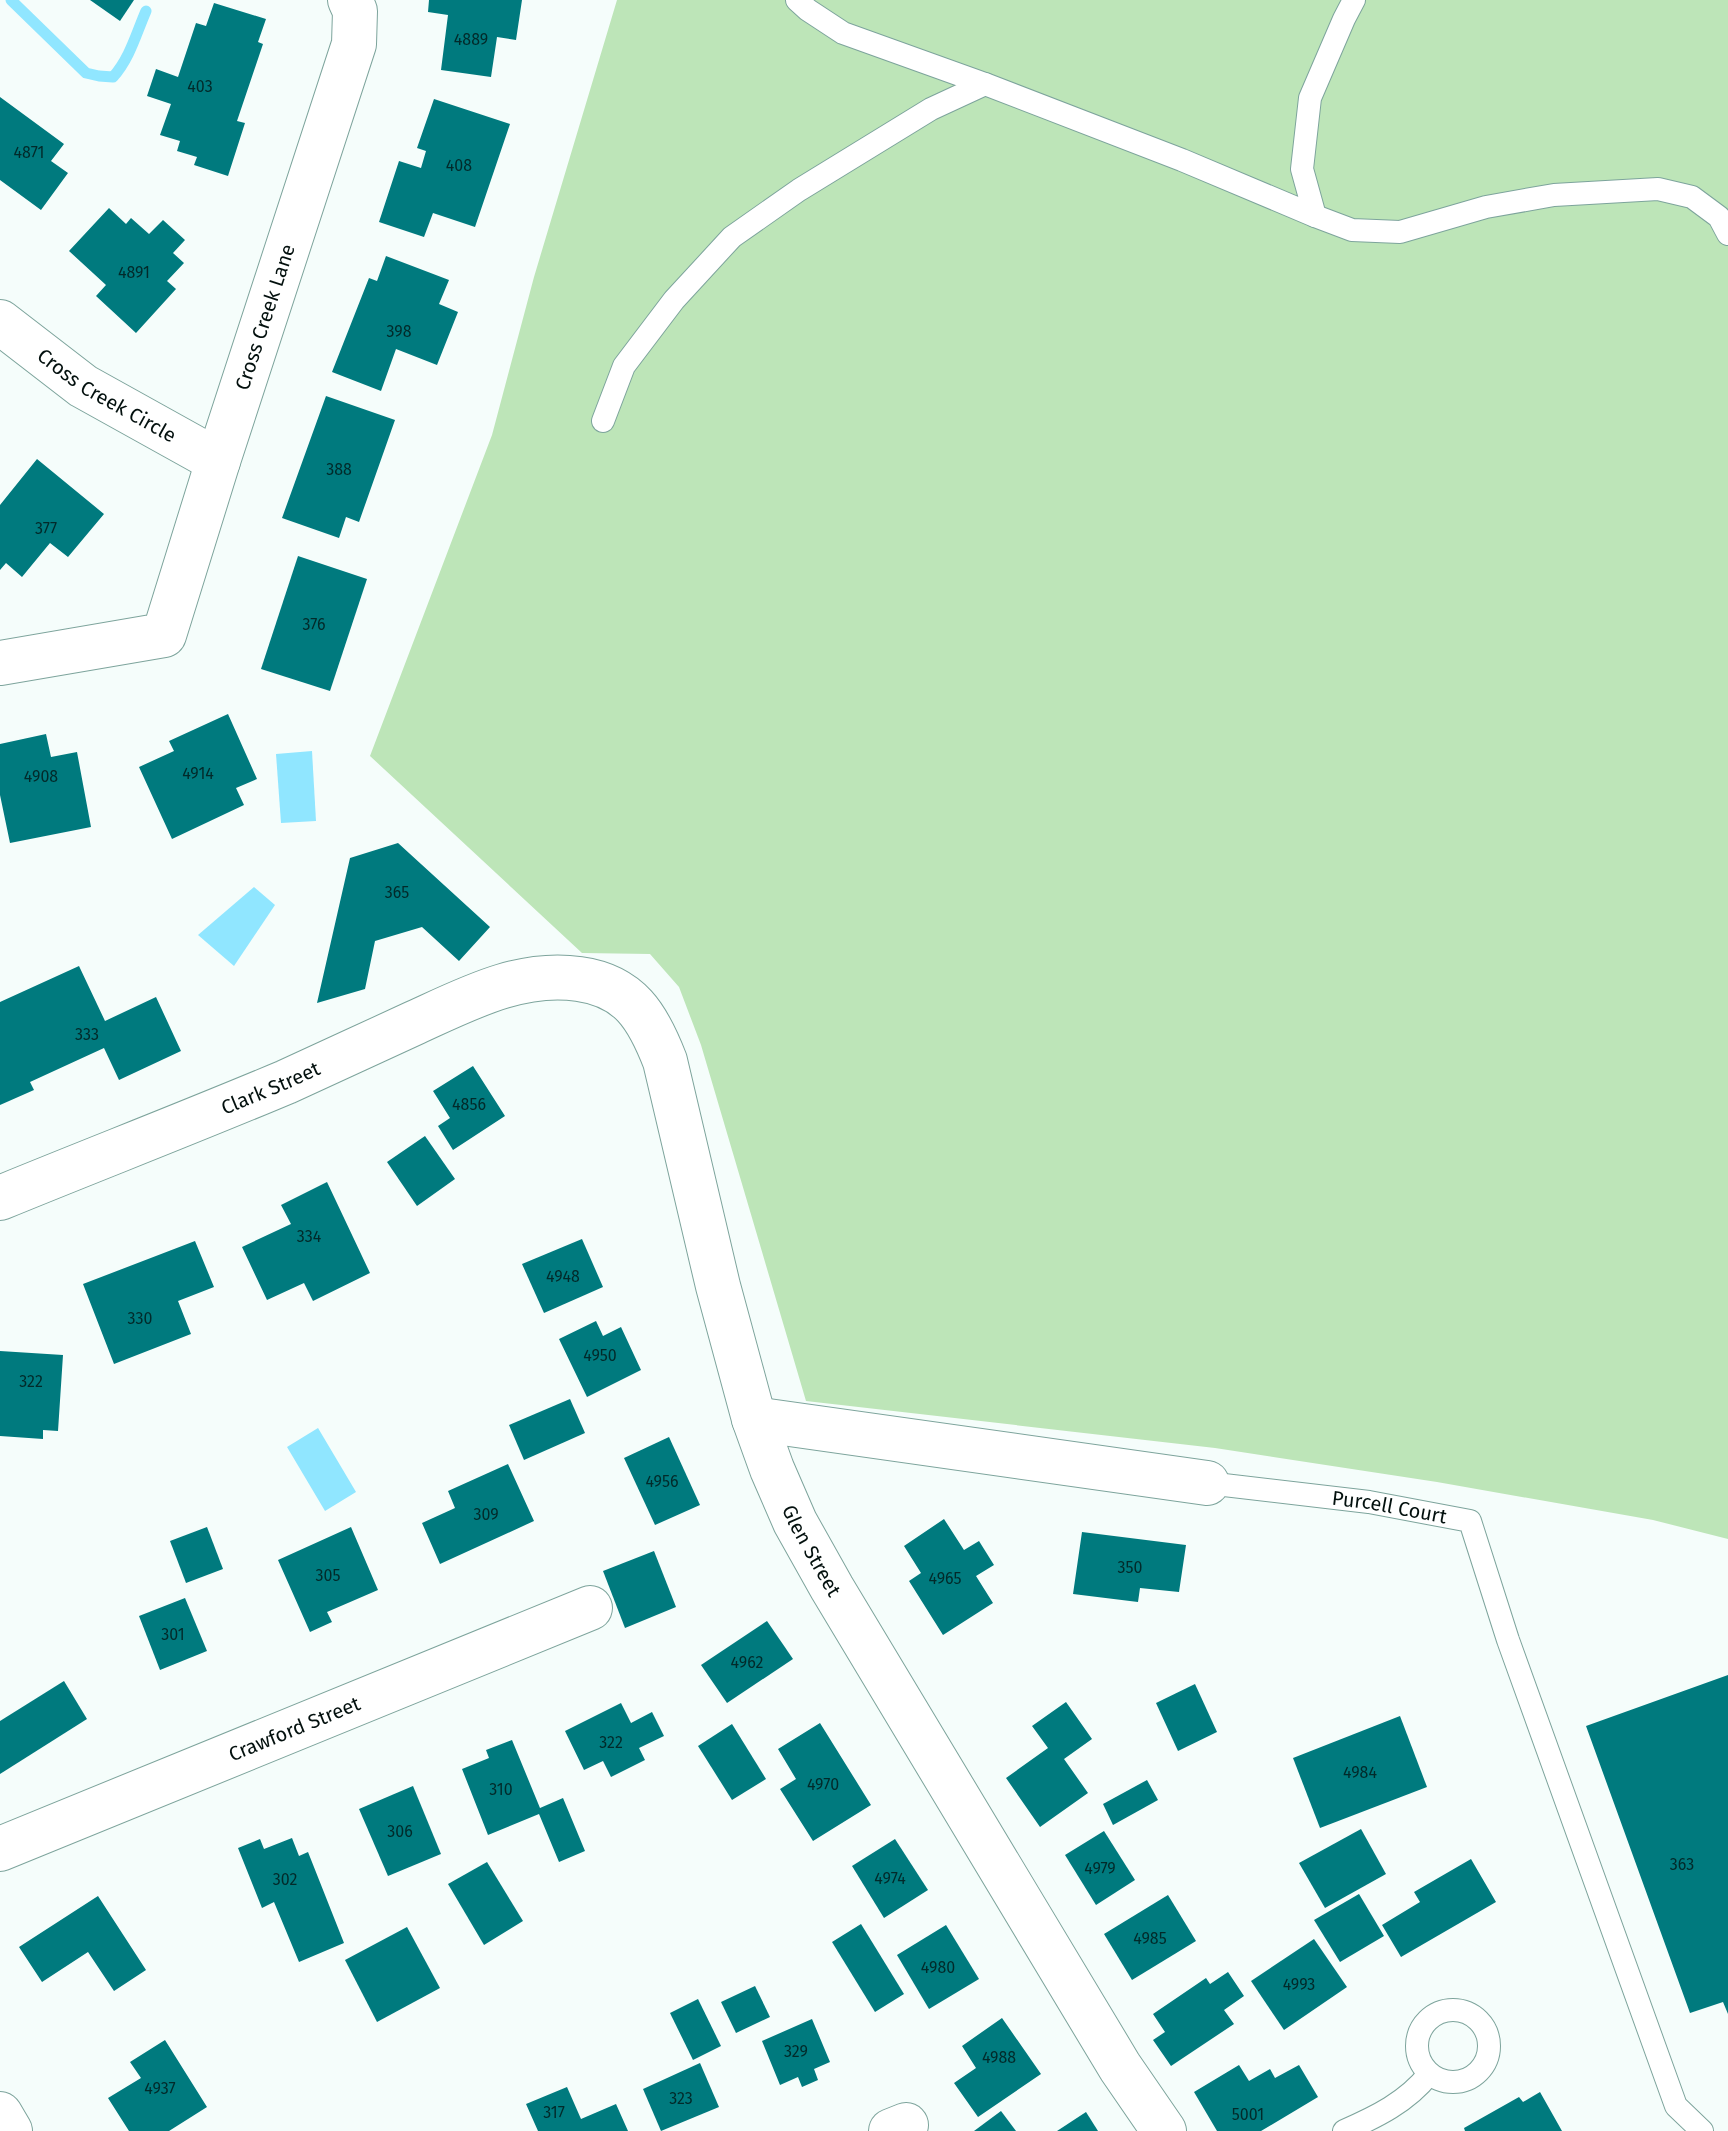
<svg xmlns="http://www.w3.org/2000/svg" width="1728" height="2131" font-family="'Fira Sans',sans-serif">
	<style>
		.green { fill: #bde5b8 }
		.water { fill: #90e6ff }
		.lines { fill: none; stroke-linecap: round; stroke-linejoin: round }
		.stream { stroke: #90e6ff; stroke-width: 11 }
		.building { fill: #007a7e }
		.lane-casing { stroke: #7da49c; stroke-width: 24 }
		.street-casing { stroke: #7da49c; stroke-width: 46 }
		.secondary-casing { stroke: #7da49c; stroke-width: 46 }
		.lane { stroke: #fff; stroke-width: 22 }
		.street { stroke: #fff; stroke-width: 44 }
		.secondary { stroke: #fff; stroke-width: 44 }
		.labels { text-anchor: middle; dominant-baseline: central; stroke-width: 7; stroke-linejoin: round; paint-order: stroke }
		.number-label { font-size: 16px; fill: #022a2a }
		.street-label { font-size: 20px; fill: #03100e; stroke: #fff }
	</style>
	<rect width="100%" height="100%" fill="#f5fdfb"/>
	<polygon class="green" points="617,0 1728,0 1728,1539 1653,1520 1437,1482 1215,1448 806,1401 701,1045 679,987 650,954 582,953 370,756 492,435 534,277"/>
	<g class="water">
		<polygon points="312,751 316,821 281,823 276,754"/>
		<polygon points="254,887 275,905 234,966 198,935"/>
		<polygon points="318,1428 356,1492 325,1511 287,1447"/>
	</g>
	<g class="lines">
		<path class="stream" d="M11 0 86 73 99 76 113 77C130 58 136 34 146 11"/>
	</g>
	<g class="building">
		<polygon points="90,0 134,0 120,21"/>
		<polygon points="429,0 522,0 516,40 497,37 491,77 441,70 448,15 428,12"/>
		<polygon points="214,3 266,19 258,42 263,44 237,121 245,123 228,176 194,165 197,157 177,151 180,141 160,135 171,104 147,96 156,69 178,77 196,23 206,26"/>
		<polygon points="0,97 64,144 51,161 68,173 41,210 0,180"/>
		<polygon points="434,99 510,124 475,227 433,213 424,237 379,222 399,161 421,168 426,151 417,148"/>
		<polygon points="109,208 126,224 131,218 149,234 163,220 185,240 173,253 184,263 167,281 176,289 136,333 96,296 106,285 69,251"/>
		<polygon points="386,256 449,280 439,304 458,312 437,365 396,349 381,391 332,372 369,278 377,281"/>
		<polygon points="326,396 395,420 359,522 346,517 339,538 282,518"/>
		<polygon points="37,459 104,514 68,557 50,543 22,577 6,563 0,570 0,505"/>
		<polygon points="298,556 367,579 330,691 261,669"/>
		<polygon points="228,714 257,779 236,788 244,805 172,839 139,767 174,751 169,741"/>
		<polygon points="46,734 51,757 77,752 91,827 10,843 0,795 0,744"/>
		<polygon points="398,843 490,927 459,961 422,927 375,941 365,989 317,1003 350,858"/>
		<polygon points="79,966 105,1021 156,997 181,1051 119,1080 104,1048 30,1082 34,1090 0,1105 0,1002"/>
		<polygon points="473,1066 505,1116 453,1150 438,1126 450,1118 433,1091"/>
		<polygon points="425,1136 455,1179 417,1206 387,1162"/>
		<polygon points="327,1182 370,1273 313,1301 304,1283 267,1300 242,1247 291,1224 281,1205"/>
		<polygon points="582,1239 603,1287 544,1313 522,1264"/>
		<polygon points="195,1241 214,1287 178,1301 191,1334 114,1364 83,1284"/>
		<polygon points="596,1321 603,1336 621,1327 641,1370 587,1397 559,1339"/>
		<polygon points="0,1351 63,1355 58,1431 43,1430 43,1439 0,1436"/>
		<polygon points="570,1399 585,1433 524,1460 509,1425"/>
		<polygon points="669,1437 700,1505 655,1525 624,1458"/>
		<polygon points="508,1464 534,1521 440,1564 422,1523 455,1508 448,1491"/>
		<polygon points="944,1519 964,1550 979,1541 994,1565 976,1576 993,1603 943,1635 909,1581 921,1573 904,1546"/>
		<polygon points="207,1527 223,1569 186,1583 170,1541"/>
		<polygon points="351,1527 378,1590 327,1612 332,1622 310,1632 278,1560"/>
		<polygon points="1082,1532 1186,1545 1179,1592 1140,1588 1138,1602 1073,1594"/>
		<polygon points="654,1551 676,1607 625,1628 603,1571"/>
		<polygon points="185,1598 207,1651 160,1670 139,1616"/>
		<polygon points="767,1621 793,1659 727,1703 701,1665"/>
		<polygon points="1728,1675 1728,2014 1723,2002 1690,2013 1586,1726"/>
		<polygon points="64,1681 87,1719 0,1774 0,1721"/>
		<polygon points="1195,1684 1217,1732 1178,1751 1156,1703"/>
		<polygon points="1066,1702 1092,1739 1064,1759 1088,1793 1040,1827 1006,1778 1048,1748 1032,1726"/>
		<polygon points="621,1703 631,1723 652,1712 664,1736 639,1748 645,1760 611,1777 603,1761 584,1770 565,1731"/>
		<polygon points="1400,1716 1427,1787 1320,1828 1293,1758"/>
		<polygon points="820,1723 871,1805 813,1841 780,1789 796,1779 778,1749"/>
		<polygon points="732,1724 766,1779 732,1800 698,1746"/>
		<polygon points="512,1740 540,1808 563,1798 585,1851 559,1862 539,1814 488,1835 462,1769 489,1758 486,1750"/>
		<polygon points="1147,1780 1158,1800 1113,1825 1103,1804"/>
		<polygon points="413,1786 441,1854 388,1876 359,1809"/>
		<polygon points="1361,1829 1386,1874 1325,1908 1299,1863"/>
		<polygon points="1104,1831 1135,1880 1096,1905 1065,1855"/>
		<polygon points="292,1838 299,1856 308,1852 344,1943 299,1962 274,1902 262,1908 238,1848 260,1839 264,1849"/>
		<polygon points="895,1839 928,1890 884,1918 852,1866"/>
		<polygon points="1471,1859 1496,1902 1401,1957 1382,1925 1420,1902 1414,1892"/>
		<polygon points="487,1862 523,1921 484,1945 448,1884"/>
		<polygon points="1359,1894 1384,1936 1340,1962 1314,1920"/>
		<polygon points="1168,1895 1196,1941 1132,1980 1104,1934"/>
		<polygon points="98,1896 146,1970 114,1991 88,1952 42,1982 19,1947"/>
		<polygon points="861,1924 904,1994 875,2012 832,1942"/>
		<polygon points="946,1925 979,1979 929,2009 897,1955"/>
		<polygon points="407,1927 440,1988 377,2022 345,1960"/>
		<polygon points="1314,1939 1347,1987 1284,2030 1251,1981"/>
		<polygon points="1228,1972 1244,1996 1224,2010 1234,2024 1171,2066 1153,2040 1165,2032 1153,2014 1206,1978 1210,1984"/>
		<polygon points="755,1986 770,2017 736,2033 721,2002"/>
		<polygon points="698,1999 721,2046 693,2060 670,2013"/>
		<polygon points="1002,2018 1041,2074 978,2117 954,2083 976,2068 962,2046"/>
		<polygon points="812,2019 830,2062 814,2069 818,2080 802,2087 798,2077 780,2085 762,2041"/>
		<polygon points="165,2040 207,2107 169,2131 129,2131 108,2098 141,2078 130,2062"/>
		<polygon points="700,2063 719,2107 661,2131 643,2089"/>
		<polygon points="1239,2065 1249,2081 1270,2069 1275,2078 1299,2065 1318,2097 1261,2131 1217,2131 1194,2092"/>
		<polygon points="567,2087 581,2119 616,2104 628,2131 538,2131 526,2104"/>
		<polygon points="1540,2092 1562,2131 1465,2131 1464,2128 1519,2097 1523,2102"/>
		<polygon points="1001,2111 1016,2131 974,2131"/>
		<polygon points="1086,2112 1098,2131 1057,2131"/>
	</g>
	<g class="lines">
		<g class="lane-casing">
			<g id="lane">
				<polyline points="797,0 808,10 843,33 985,84 1182,160 1315,216 1302,169 1310,98 1344,19 1354,0"/>
				<polyline points="1315,216 1352,230 1400,232 1486,207 1554,195 1658,189 1692,197 1719,217 1728,234"/>
				<polyline points="603,421 624,366 674,300 732,237 799,190 931,109 985,84"/>
				<path id="s1" d="M1207 1483 1369 1502 1470 1521 1508 1640 1676 2106 1702 2131"/>
				<circle cx="1453" cy="2046" r="36"/>
				<path d="M1344 2131C1376 2117 1407 2102 1429 2074"/>
			</g>
		</g>
		<g class="street-casing">
			<g id="street">
				<path id="s2" d="M0 322 83 386 218 461"/>
				<path id="s3" d="M0 663 164 635 218 461 354 44 355 11 350 0"/>
				<path id="s4" d="M0 1198C95 1159 191 1122 286 1082 328 1063 370 1043 412 1024 465 1000 520 970 579 979 630 986 648 1017 665 1061L718 1286 754 1419 772 1469 795 1522 832 1588 1120 2067 1164 2131"/>
				<polyline points="754,1419 1207,1483"/>
				<path id="s5" d="M0 1849 590 1608"/>
				<polyline points="891,2131 906,2125"/>
			</g>
		</g>
		<g class="secondary-casing">
			<polyline id="secondary" points="0,2114 10,2131"/>
		</g>
		<use href="#lane" class="lane"/>
		<use href="#street" class="street"/>
		<use href="#secondary" class="secondary"/>
	</g>
	<g class="labels">
		<g class="number-label">
			<text x="471" y="39">4889</text>
			<text x="200" y="86">403</text>
			<text x="29" y="152">4871</text>
			<text x="459" y="165">408</text>
			<text x="134" y="272">4891</text>
			<text x="399" y="331">398</text>
			<text x="339" y="469">388</text>
			<text x="46" y="528">377</text>
			<text x="314" y="624">376</text>
			<text x="198" y="773">4914</text>
			<text x="41" y="776">4908</text>
			<text x="397" y="892">365</text>
			<text x="87" y="1034">333</text>
			<text x="469" y="1104">4856</text>
			<text x="309" y="1236">334</text>
			<text x="563" y="1276">4948</text>
			<text x="140" y="1318">330</text>
			<text x="600" y="1355">4950</text>
			<text x="31" y="1381">322</text>
			<text x="662" y="1481">4956</text>
			<text x="486" y="1514">309</text>
			<text x="1130" y="1567">350</text>
			<text x="328" y="1575">305</text>
			<text x="945" y="1578">4965</text>
			<text x="173" y="1634">301</text>
			<text x="747" y="1662">4962</text>
			<text x="611" y="1742">322</text>
			<text x="1360" y="1772">4984</text>
			<text x="823" y="1784">4970</text>
			<text x="501" y="1789">310</text>
			<text x="400" y="1831">306</text>
			<text x="1682" y="1864">363</text>
			<text x="1100" y="1868">4979</text>
			<text x="890" y="1878">4974</text>
			<text x="285" y="1879">302</text>
			<text x="1150" y="1938">4985</text>
			<text x="938" y="1967">4980</text>
			<text x="1299" y="1984">4993</text>
			<text x="796" y="2051">329</text>
			<text x="999" y="2057">4988</text>
			<text x="160" y="2088">4937</text>
			<text x="681" y="2098">323</text>
			<text x="554" y="2112">317</text>
			<text x="1248" y="2114">5001</text>
		</g>
		<g class="street-label">
			<text stroke="none"><textPath href="#s3" startOffset="500">Cross Creek Lane</textPath></text>
			<text stroke="none"><textPath href="#s2" startOffset="130">Cross Creek Circle</textPath></text>
			<text stroke="none"><textPath href="#s4" startOffset="292">Clark Street</textPath></text>
			<text stroke="none"><textPath href="#s1" startOffset="184">Purcell Court</textPath></text>
			<text stroke="none"><textPath href="#s4" startOffset="1262">Glen Street</textPath></text>
			<text stroke="none"><textPath href="#s5" startOffset="318">Crawford Street</textPath></text>
		</g>
	</g>
</svg>
